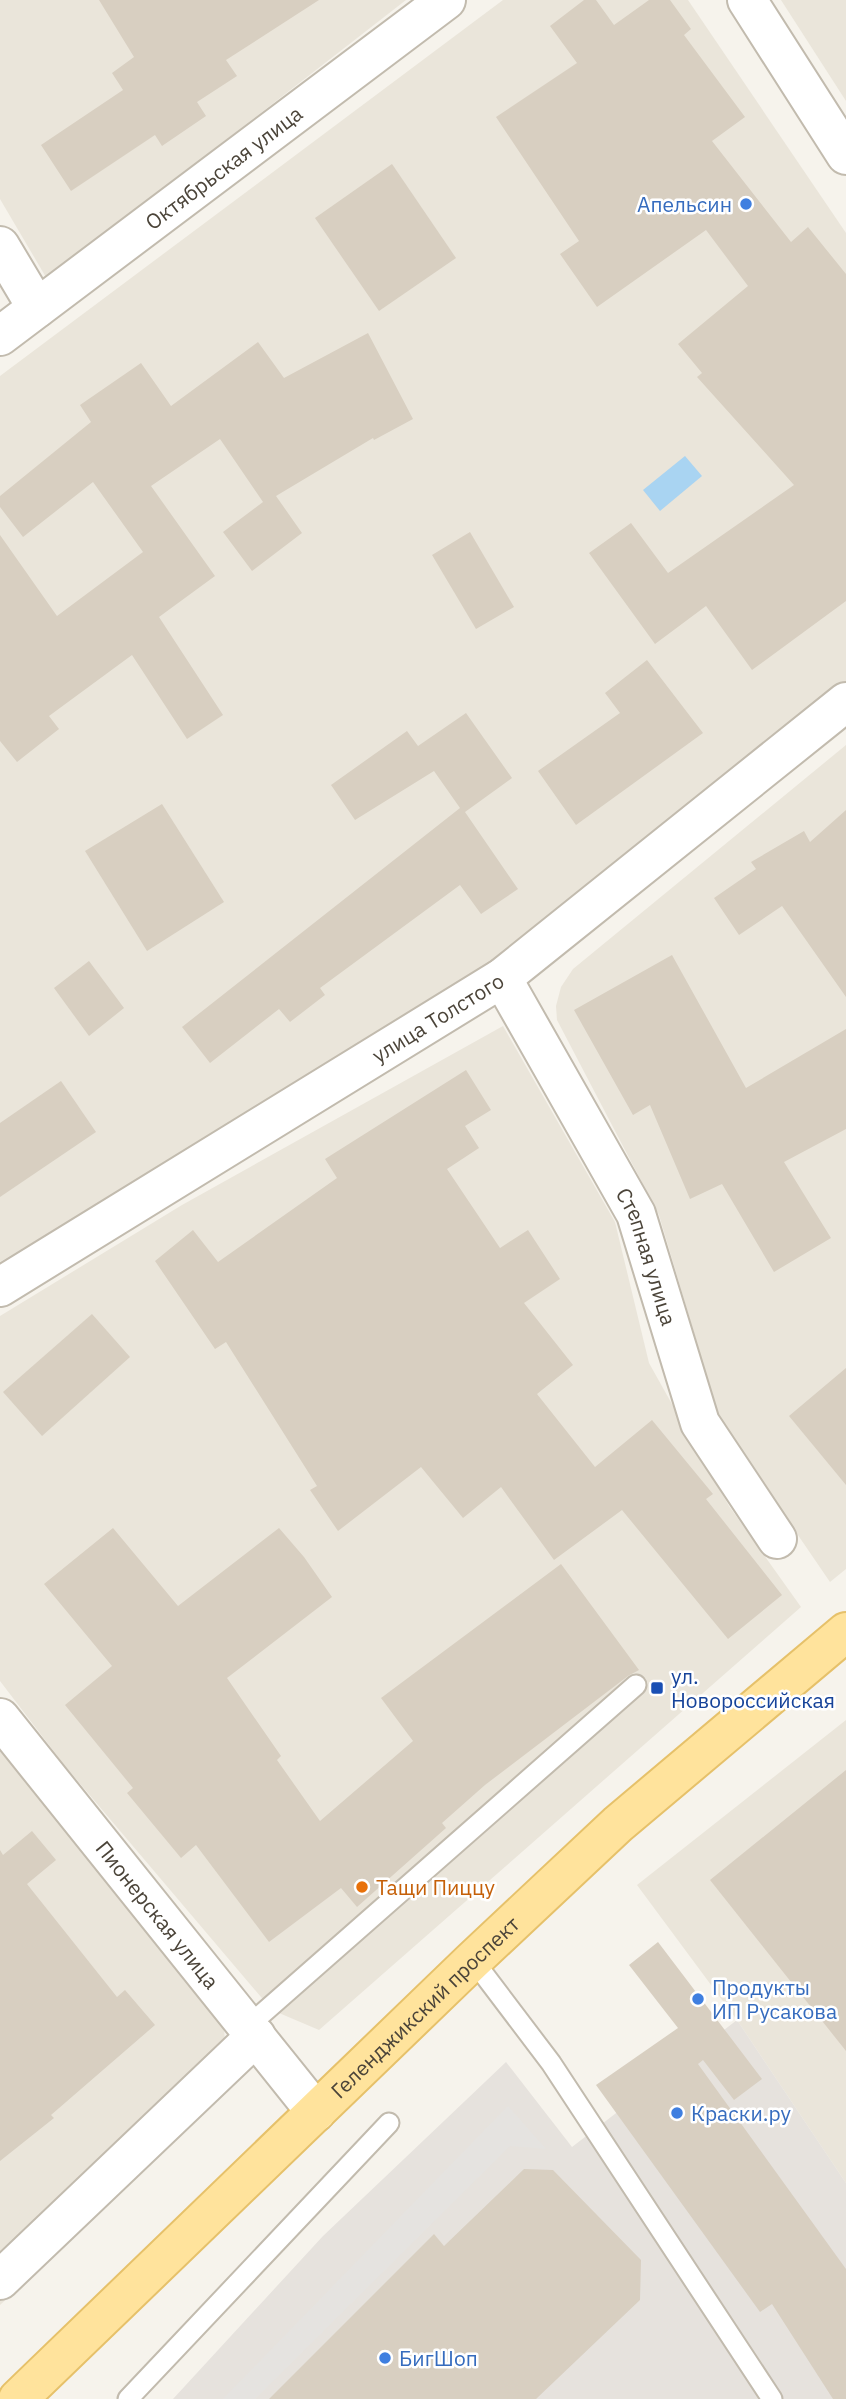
<svg xmlns="http://www.w3.org/2000/svg" width="846" height="2399" font-family="'IBM Plex Sans',sans-serif">
	<style>
		.residential { fill: #eae5da }
		.industrial { fill: #e6e2dd }
		.parking { fill: #e5e3e0 }
		.water { fill: #a9d4f2 }
		.building { fill: #d8cfc1 }
		.lines { fill: none; stroke-linecap: round; stroke-linejoin: round }
		.service-casing { stroke: #c2bbae; stroke-width: 23 }
		.minor-casing { stroke: #c2bbae; stroke-width: 42 }
		.tertiary-casing { stroke: #c2bbae; stroke-width: 42 }
		.primary-casing { stroke: #e6c16a; stroke-width: 42 }
		.service { stroke: #fff; stroke-width: 19 }
		.minor { stroke: #fff; stroke-width: 38 }
		.tertiary { stroke: #fff; stroke-width: 38 }
		.primary { stroke: #ffe39c; stroke-width: 38 }
		.shop-dot { fill: #3f7fe0; stroke: #fff; stroke-width: 2.5 }
		.transit-dot { fill: #1a4fb4; stroke: #fff; stroke-width: 2.5 }
		.food-dot { fill: #e8710a; stroke: #fff; stroke-width: 2.5 }
		.labels { text-anchor: middle; dominant-baseline: central; stroke-width: 5; stroke-linejoin: round; paint-order: stroke }
		.street-label { font-size: 21px; fill: #4b4439; stroke: #fff }
		.shop-label { font-size: 21px; fill: #366cbe; stroke: #fff; text-anchor: start }
		.transit-label { font-size: 21px; fill: #164399; stroke: #fff; text-anchor: start }
		.food-label { font-size: 21px; fill: #c56008; stroke: #fff; text-anchor: start }
	</style>
	<rect width="100%" height="100%" fill="#f6f3ec"/>
	<g class="residential">
		<polygon points="0,0 406,0 47,279 0,199"/>
		<polygon points="503,0 688,0 846,233 846,681 473,981 0,1262 0,376"/>
		<polygon points="781,0 846,0 846,101"/>
		<polygon points="846,745 846,1569 830,1582 720,1421 659,1215 557,1020 556,1006 561,987 573,969"/>
		<polygon points="503,1026 615,1222 649,1363 729,1506 801,1607 319,2030 272,2010 65,1766 0,1681 0,1316 182,1205"/>
		<polygon points="846,1720 846,2183 737,2020 637,1885"/>
		<polygon points="0,1748 224,2027 228,2090 0,2305"/>
	</g>
	<polygon class="industrial" points="737,2020 846,2183 846,2399 173,2399 323,2236 506,2062 572,2147"/>
	<polygon class="parking" points="508,2106 546,2149 510,2146 255,2399 223,2399"/>
	<polygon class="water" points="685,456 702,476 660,511 643,490"/>
	<g class="building">
		<polygon points="99,0 319,0 226,60 237,76 197,102 206,116 162,146 155,135 71,191 41,145 123,90 112,73 134,57"/>
		<polygon points="584,0 596,0 614,25 649,0 670,0 691,29 684,35 745,117 712,141 791,242 808,227 846,274 846,601 752,670 706,606 655,644 589,553 631,523 668,573 794,485 697,377 702,373 678,344 748,286 706,230 597,307 560,254 579,241 496,117 577,63 550,26"/>
		<polygon points="392,164 456,258 379,311 315,218"/>
		<polygon points="368,333 413,419 374,440 373,438 276,496 302,533 252,571 223,532 263,502 220,439 151,486 215,576 159,617 223,715 187,739 132,655 49,716 59,729 17,762 0,741 0,535 57,616 143,552 93,482 23,537 0,507 0,496 91,422 80,405 141,363 171,406 258,342 284,378"/>
		<polygon points="470,532 514,607 476,629 432,555"/>
		<polygon points="647,660 703,733 576,825 538,771 620,713 605,693"/>
		<polygon points="466,713 512,778 465,812 518,889 481,914 460,885 320,988 325,995 290,1022 279,1009 210,1063 182,1027 460,808 434,771 355,820 331,785 407,731 418,746"/>
		<polygon points="162,804 224,902 147,951 85,851"/>
		<polygon points="846,810 846,997 782,906 739,935 714,898 756,869 751,862 804,831 810,842"/>
		<polygon points="672,955 746,1088 846,1029 846,1129 784,1162 831,1238 774,1272 722,1184 690,1199 650,1105 633,1115 574,1010"/>
		<polygon points="89,961 124,1008 89,1036 54,988"/>
		<polygon points="466,1070 491,1110 465,1126 479,1148 447,1169 500,1248 528,1230 560,1279 524,1303 573,1365 537,1394 595,1467 652,1420 713,1494 706,1499 782,1595 728,1639 622,1510 554,1560 501,1487 463,1518 421,1467 338,1531 310,1490 317,1486 226,1342 215,1349 155,1261 193,1230 218,1262 337,1178 325,1159"/>
		<polygon points="61,1081 96,1132 0,1197 0,1123"/>
		<polygon points="92,1314 130,1357 42,1436 3,1392"/>
		<polygon points="846,1368 846,1485 789,1416"/>
		<polygon points="113,1528 178,1606 279,1528 304,1557 332,1597 227,1678 281,1756 277,1760 320,1821 413,1741 381,1698 561,1564 639,1670 628,1676 485,1785 442,1823 446,1828 357,1907 341,1888 269,1942 196,1845 181,1858 127,1793 133,1788 65,1705 112,1666 44,1584"/>
		<polygon points="846,1770 846,2051 710,1880"/>
		<polygon points="32,1831 56,1860 27,1884 117,1997 125,1990 155,2025 51,2115 54,2118 0,2161 0,1850 3,1855"/>
		<polygon points="658,1942 762,2079 734,2100 703,2060 698,2064 846,2269 846,2399 833,2399 772,2304 760,2312 596,2085 678,2028 629,1965"/>
		<polygon points="524,2169 553,2170 641,2260 640,2300 536,2399 269,2399 434,2234 444,2246"/>
	</g>
	<g class="lines">
		<g class="service-casing">
			<g id="service">
				<polyline points="473,1960 551,2063 772,2399"/>
				<polyline points="247,2027 636,1685"/>
				<polyline points="128,2399 389,2123"/>
			</g>
		</g>
		<g class="minor-casing">
			<g id="minor">
				<polyline points="0,246 37,308"/>
				<path id="s1" d="M0 336 446 0"/>
				<path id="s2" d="M502 978 636 1214 700 1423 777 1539"/>
				<path id="s3" d="M0 1287 502 978 846 702"/>
				<path id="s4" d="M0 1718 316 2112"/>
				<polyline points="0,2280 256,2036"/>
			</g>
		</g>
		<g class="tertiary-casing">
			<polyline id="tertiary" points="747,0 846,155"/>
		</g>
		<g class="primary-casing">
			<g id="primary">
				<path id="s5" d="M18 2399 473 1960 618 1824 846 1632"/>
			</g>
		</g>
		<use href="#service" class="service"/>
		<use href="#minor" class="minor"/>
		<use href="#tertiary" class="tertiary"/>
		<use href="#primary" class="primary"/>
	</g>
	<g class="shop-dot">
		<circle cx="746" cy="204" r="7"/>
		<circle cx="698" cy="1999" r="7"/>
		<circle cx="677" cy="2113" r="7"/>
		<circle cx="385" cy="2358" r="7"/>
	</g>
	<rect class="transit-dot" x="650" y="1681" width="14" height="14" rx="3.5"/>
	<circle class="food-dot" cx="362" cy="1887" r="7"/>
	<g class="labels">
		<g class="street-label">
			<text stroke="none"><textPath href="#s1" startOffset="280">Октябрьская улица</textPath></text>
			<text stroke="none"><textPath href="#s3" startOffset="514">улица Толстого</textPath></text>
			<text stroke="none"><textPath href="#s2" startOffset="315">Степная улица</textPath></text>
			<text stroke="none"><textPath href="#s4" startOffset="252">Пионерская улица</textPath></text>
			<text stroke="none"><textPath href="#s5" startOffset="565">Геленджикский проспект</textPath></text>
		</g>
		<g class="shop-label">
			<text x="732" y="204" text-anchor="end">Апельсин</text>
			<text x="712" y="1987">Продукты<tspan x="712" dy="24">ИП Русакова</tspan></text>
			<text x="691" y="2113">Краски.ру</text>
			<text x="399" y="2358">БигШоп</text>
		</g>
		<g class="transit-label">
			<text x="671" y="1676">ул.<tspan x="671" dy="24">Новороссийская</tspan></text>
		</g>
		<g class="food-label">
			<text x="376" y="1887">Тащи Пиццу</text>
		</g>
	</g>
</svg>
